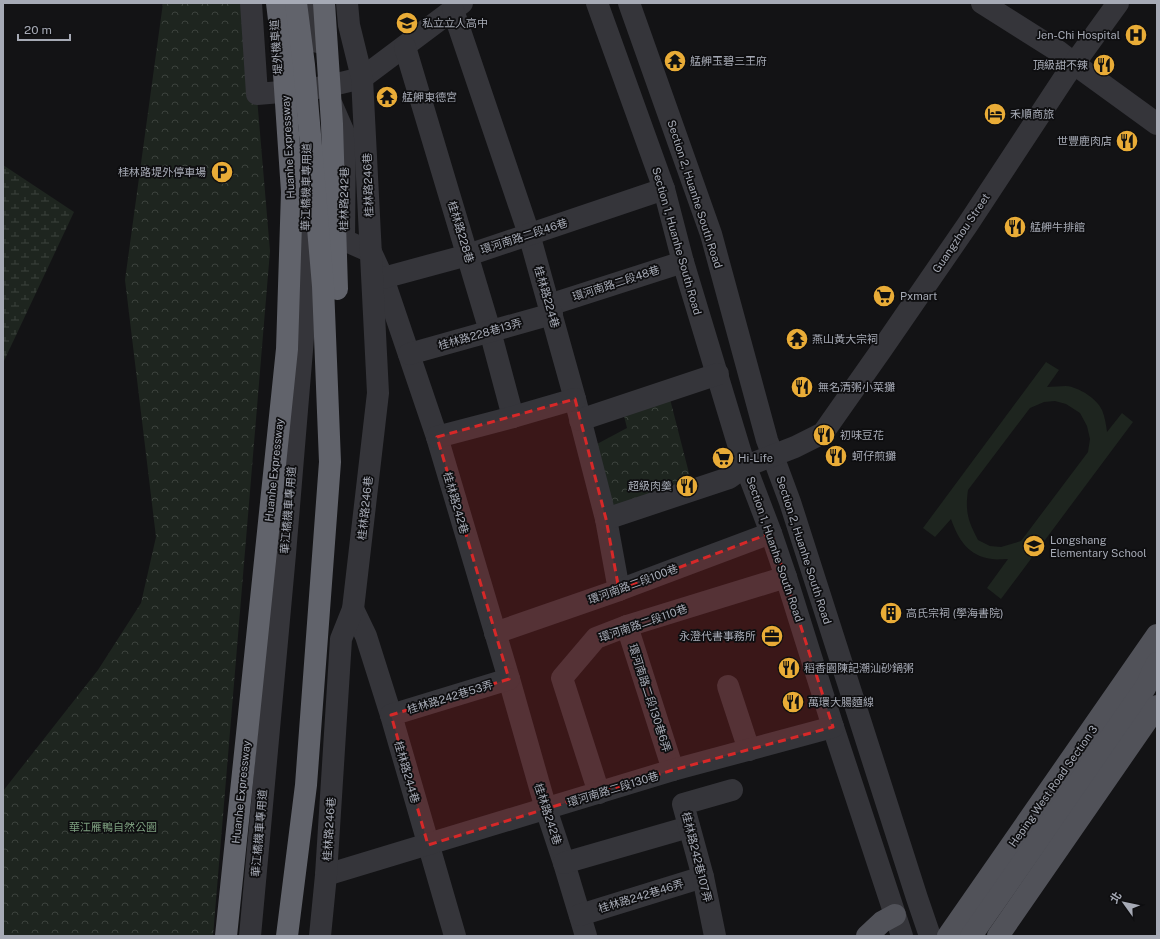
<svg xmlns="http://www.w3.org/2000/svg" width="1160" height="939" font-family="'Public Sans','Noto Sans TC',sans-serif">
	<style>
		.grass { fill: #1e251f; fill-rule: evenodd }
		.wetland { fill: url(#wetland-marsh) }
		.park { fill: url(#park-crowns) }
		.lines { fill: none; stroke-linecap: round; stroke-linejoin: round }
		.minor { stroke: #35353a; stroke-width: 22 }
		.major { stroke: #515259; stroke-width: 22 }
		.highway { stroke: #61636b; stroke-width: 22 }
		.marked { fill: #d62828; fill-opacity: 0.2; stroke: #d62828; stroke-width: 3; stroke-dasharray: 8 5; stroke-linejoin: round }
		.labels { text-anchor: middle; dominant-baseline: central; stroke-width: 3.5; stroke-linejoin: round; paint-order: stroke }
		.poi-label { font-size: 11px; fill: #a6aab5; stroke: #0e0e10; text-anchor: start }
		.street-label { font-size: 11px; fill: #a6aab5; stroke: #0e0e10 }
		.park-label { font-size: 11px; fill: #7d9f7f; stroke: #0e0e10 }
	</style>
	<defs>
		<pattern id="wetland-marsh" width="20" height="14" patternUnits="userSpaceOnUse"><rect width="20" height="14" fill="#1e251f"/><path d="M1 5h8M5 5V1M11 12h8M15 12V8" fill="none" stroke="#3c423d"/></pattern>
		<pattern id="park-crowns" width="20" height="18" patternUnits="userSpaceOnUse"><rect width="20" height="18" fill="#1e251f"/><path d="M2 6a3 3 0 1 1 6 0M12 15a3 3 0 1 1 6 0" fill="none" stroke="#3c423d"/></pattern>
	</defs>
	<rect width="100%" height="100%" fill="#131315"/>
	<path class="grass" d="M1046 362 1059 370 1047 387C1053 387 1060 386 1066 386 1079 387 1097 399 1102 410 1105 417 1106 425 1107 432L1122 413 1133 422 1001 599 987 588 1008 559C1003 559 997 560 992 559 968 556 958 539 951 519L935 537 923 528ZM1055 401 1066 404 1080 413 1087 426 1090 439 1088 452 1021 541 1001 547 990 546 978 540C968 521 965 512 968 490L1030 408 1044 402Z"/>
	<polygon class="wetland" points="3,165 74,212 3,363"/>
	<g class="park">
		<polygon points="163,3 249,3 270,251 213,936 3,936 3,791 98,670 141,603 156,537 125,280"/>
		<polygon points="670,399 691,481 614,509 597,444 627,428 624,416"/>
	</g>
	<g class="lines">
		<g class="minor">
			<polyline points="251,3 257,94 293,91 324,87 362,78 462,3"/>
			<polyline points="313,3 317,42"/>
			<polyline points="597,3 664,189 683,262 742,457 771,533 786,577 833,727 902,936"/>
			<polyline points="629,3 711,234 767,440 790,502 917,898 930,936"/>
			<polyline points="982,3 1058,51 1084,71 1157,124"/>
			<polyline points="453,10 529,234 575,399 606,519 619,590"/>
			<polyline points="405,47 490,331 513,417"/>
			<polyline points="332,105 345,135 344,240 371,252 383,278 437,437 509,679 546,809 564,863 586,936"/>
			<polyline points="383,278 468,255 664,189"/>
			<polyline points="549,305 683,262"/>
			<polyline points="409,354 552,314"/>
			<polyline points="580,420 718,374"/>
			<polyline points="437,437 513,417 575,399"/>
			<polyline points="606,519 729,478 746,466 795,447 823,433 882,349 968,224 1066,75 1118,3"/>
			<polyline points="353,609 366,636 391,715 455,936"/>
			<polyline points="627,626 673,770"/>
			<polyline points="495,633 619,590 771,533"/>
			<polyline points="728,686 749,750"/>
			<polyline points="391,715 509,679"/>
			<polyline points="599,793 562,678 596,638 627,626 786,577"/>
			<polyline points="564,863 689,827"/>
			<polyline points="326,875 673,770 833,727"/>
			<polyline points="580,915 703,877"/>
			<polyline points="250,936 285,554 305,314 306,183"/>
			<polyline points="320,936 326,875 341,639 353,609 378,393 362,78 349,25 347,3"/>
			<polyline points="715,936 703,877 683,804 732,790"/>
		</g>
		<g class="major">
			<polyline points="867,936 882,922 895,915"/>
			<polyline points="948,936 1157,635"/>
			<polyline points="971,936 1145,688 1157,663"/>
			<polyline points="998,936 1157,706"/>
		</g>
		<g class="highway">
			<polyline points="324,3 332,124 337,289"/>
			<polyline points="226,936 287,349 292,192 282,44 277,3"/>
			<polyline points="287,936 306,785 330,462 323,286 304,65 296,3"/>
		</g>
	</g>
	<path class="marked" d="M575 399 606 519 619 590 771 533 833 727 673 770 428 845 391 715 509 679 437 437Z"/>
	<defs>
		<g id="school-disc" transform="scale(1.15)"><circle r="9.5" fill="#e9ac37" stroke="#0e0e10"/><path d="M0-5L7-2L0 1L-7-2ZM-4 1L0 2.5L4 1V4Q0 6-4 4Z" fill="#111"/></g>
		<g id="hospital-disc" transform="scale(1.15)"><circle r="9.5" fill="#e9ac37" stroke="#0e0e10"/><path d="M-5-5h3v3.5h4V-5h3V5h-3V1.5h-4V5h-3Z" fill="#111"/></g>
		<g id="temple-disc" transform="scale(1.15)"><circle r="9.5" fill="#e9ac37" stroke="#0e0e10"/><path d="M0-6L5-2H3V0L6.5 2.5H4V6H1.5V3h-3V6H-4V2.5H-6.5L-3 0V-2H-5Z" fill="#111"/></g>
		<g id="restaurant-disc" transform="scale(1.15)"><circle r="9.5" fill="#e9ac37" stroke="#0e0e10"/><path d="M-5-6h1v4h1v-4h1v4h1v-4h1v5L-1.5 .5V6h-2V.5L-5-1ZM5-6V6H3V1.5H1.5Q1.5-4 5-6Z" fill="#111"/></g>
		<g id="hotel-disc" transform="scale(1.15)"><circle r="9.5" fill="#e9ac37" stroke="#0e0e10"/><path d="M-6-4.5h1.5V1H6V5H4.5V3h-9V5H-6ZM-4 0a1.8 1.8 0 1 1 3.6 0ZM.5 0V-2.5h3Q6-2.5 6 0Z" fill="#111"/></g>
		<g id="parking-disc" transform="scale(1.15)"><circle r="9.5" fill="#e9ac37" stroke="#0e0e10"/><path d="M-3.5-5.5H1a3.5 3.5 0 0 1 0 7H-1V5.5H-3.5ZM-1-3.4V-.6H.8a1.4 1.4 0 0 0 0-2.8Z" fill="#111"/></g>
		<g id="supermarket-disc" transform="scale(1.15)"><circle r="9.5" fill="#e9ac37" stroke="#0e0e10"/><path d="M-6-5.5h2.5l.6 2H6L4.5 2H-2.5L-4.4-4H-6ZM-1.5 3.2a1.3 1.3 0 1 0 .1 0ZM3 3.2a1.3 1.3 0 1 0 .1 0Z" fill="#111"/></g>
		<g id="building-disc" transform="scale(1.15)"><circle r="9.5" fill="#e9ac37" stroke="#0e0e10"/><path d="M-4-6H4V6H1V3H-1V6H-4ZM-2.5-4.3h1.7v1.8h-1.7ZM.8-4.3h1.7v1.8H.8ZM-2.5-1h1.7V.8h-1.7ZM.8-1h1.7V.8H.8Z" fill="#111"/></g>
		<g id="office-disc" transform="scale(1.15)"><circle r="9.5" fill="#e9ac37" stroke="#0e0e10"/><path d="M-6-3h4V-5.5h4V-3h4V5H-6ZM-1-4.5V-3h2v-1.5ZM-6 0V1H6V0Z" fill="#111"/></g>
	</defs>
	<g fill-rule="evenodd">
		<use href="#school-disc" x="407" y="23"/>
		<use href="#hospital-disc" x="1136" y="35"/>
		<use href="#temple-disc" x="675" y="61"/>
		<use href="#restaurant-disc" x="1104" y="65"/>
		<use href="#temple-disc" x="387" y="97"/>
		<use href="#hotel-disc" x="995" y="114"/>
		<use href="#restaurant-disc" x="1127" y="141"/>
		<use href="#parking-disc" x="222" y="172"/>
		<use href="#restaurant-disc" x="1015" y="227"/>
		<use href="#supermarket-disc" x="884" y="296"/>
		<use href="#temple-disc" x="797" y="339"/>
		<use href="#restaurant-disc" x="802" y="387"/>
		<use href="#restaurant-disc" x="824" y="435"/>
		<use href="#restaurant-disc" x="836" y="456"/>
		<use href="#supermarket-disc" x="723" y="458"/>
		<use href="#restaurant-disc" x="687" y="486"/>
		<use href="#school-disc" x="1034" y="546"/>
		<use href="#building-disc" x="891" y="613"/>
		<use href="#office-disc" x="772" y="636"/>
		<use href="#restaurant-disc" x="789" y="668"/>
		<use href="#restaurant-disc" x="793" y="702"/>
	</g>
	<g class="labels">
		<g class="poi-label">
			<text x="422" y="23">私立立人高中</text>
			<text x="1120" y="35" text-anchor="end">Jen-Chi Hospital</text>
			<text x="690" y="61">艋舺玉碧三王府</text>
			<text x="1088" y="65" text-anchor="end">頂級甜不辣</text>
			<text x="402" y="97">艋舺東德宮</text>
			<text x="1010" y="114">禾順商旅</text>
			<text x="1112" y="141" text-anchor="end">世豐鹿肉店</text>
			<text x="206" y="172" text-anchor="end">桂林路堤外停車場</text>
			<text x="1030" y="227">艋舺牛排館</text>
			<text x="900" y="296">Pxmart</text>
			<text x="812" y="339">燕山黃大宗祠</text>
			<text x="818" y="387">無名清粥小菜攤</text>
			<text x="840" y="435">初味豆花</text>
			<text x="852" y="456">蚵仔煎攤</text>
			<text x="738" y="458">Hi-Life</text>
			<text x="672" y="486" text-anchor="end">超級肉羹</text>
			<text x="1050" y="540">Longshang<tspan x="1050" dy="13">Elementary School</tspan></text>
			<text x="906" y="613">高氏宗祠 (學海書院)</text>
			<text x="756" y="636" text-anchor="end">永澄代書事務所</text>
			<text x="804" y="668">稻香園陳記潮汕砂鍋粥</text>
			<text x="808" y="702">萬環大腸麵線</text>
		</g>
		<g class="street-label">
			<text transform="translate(276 47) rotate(-94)">堤外機車道</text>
			<text transform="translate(288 147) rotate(-93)">Huanhe Expressway</text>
			<text transform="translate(368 185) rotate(-92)">桂林路246巷</text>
			<text transform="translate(306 187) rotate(-89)">華江橋機車專用道</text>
			<text transform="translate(695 194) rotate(72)">Section 2, Huanhe South Road</text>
			<text transform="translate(344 199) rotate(-89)">桂林路242巷</text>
			<text transform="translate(461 232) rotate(73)">桂林路228巷</text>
			<text transform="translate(961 233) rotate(-56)">Guangzhou Street</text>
			<text transform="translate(524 236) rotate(-18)">環河南路二段46巷</text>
			<text transform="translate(677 241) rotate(74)">Section 1, Huanhe South Road</text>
			<text transform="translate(616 283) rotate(-18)">環河南路二段48巷</text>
			<text transform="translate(547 297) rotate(74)">桂林路224巷</text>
			<text transform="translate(480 334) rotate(-16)">桂林路228巷13弄</text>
			<text transform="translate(274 470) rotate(-84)">Huanhe Expressway</text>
			<text transform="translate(456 503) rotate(74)">桂林路242巷</text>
			<text transform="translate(365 508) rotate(-84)">桂林路246巷</text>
			<text transform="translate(288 510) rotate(-85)">華江橋機車專用道</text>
			<text transform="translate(775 549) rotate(71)">Section 1, Huanhe South Road</text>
			<text transform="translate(804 550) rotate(72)">Section 2, Huanhe South Road</text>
			<text transform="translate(633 584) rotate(-20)">環河南路二段100巷</text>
			<text transform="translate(643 623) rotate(-19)">環河南路二段110巷</text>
			<text transform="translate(450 697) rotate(-17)">桂林路242巷53弄</text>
			<text transform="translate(650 698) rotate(72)">環河南路二段130巷6弄</text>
			<text transform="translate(407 772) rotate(74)">桂林路244巷</text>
			<text transform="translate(1053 786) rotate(-55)">Heping West Road Section 3</text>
			<text transform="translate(613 789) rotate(-17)">環河南路二段130巷</text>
			<text transform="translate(241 792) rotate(-84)">Huanhe Expressway</text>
			<text transform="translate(548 814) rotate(72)">桂林路242巷</text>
			<text transform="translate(329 829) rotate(-86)">桂林路246巷</text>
			<text transform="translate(259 833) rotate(-85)">華江橋機車專用道</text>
			<text transform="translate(697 857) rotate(76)">桂林路242巷107弄</text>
			<text transform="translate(641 896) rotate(-17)">桂林路242巷46弄</text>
		</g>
		<g class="park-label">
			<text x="113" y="827">華江雁鴨自然公園</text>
		</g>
	</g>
	<rect width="1160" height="939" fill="none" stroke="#a6aab5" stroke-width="8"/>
	<g transform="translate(1124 903) rotate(303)" stroke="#0e0e10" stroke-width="3" paint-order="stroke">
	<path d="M0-3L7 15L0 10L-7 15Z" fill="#a6aab5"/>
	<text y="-6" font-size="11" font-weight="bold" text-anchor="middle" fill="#a6aab5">北</text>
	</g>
	<path d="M18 34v6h52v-6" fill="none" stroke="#a6aab5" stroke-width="2"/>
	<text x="24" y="34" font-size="12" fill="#a6aab5" stroke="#0e0e10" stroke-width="3" paint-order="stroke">20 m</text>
</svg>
